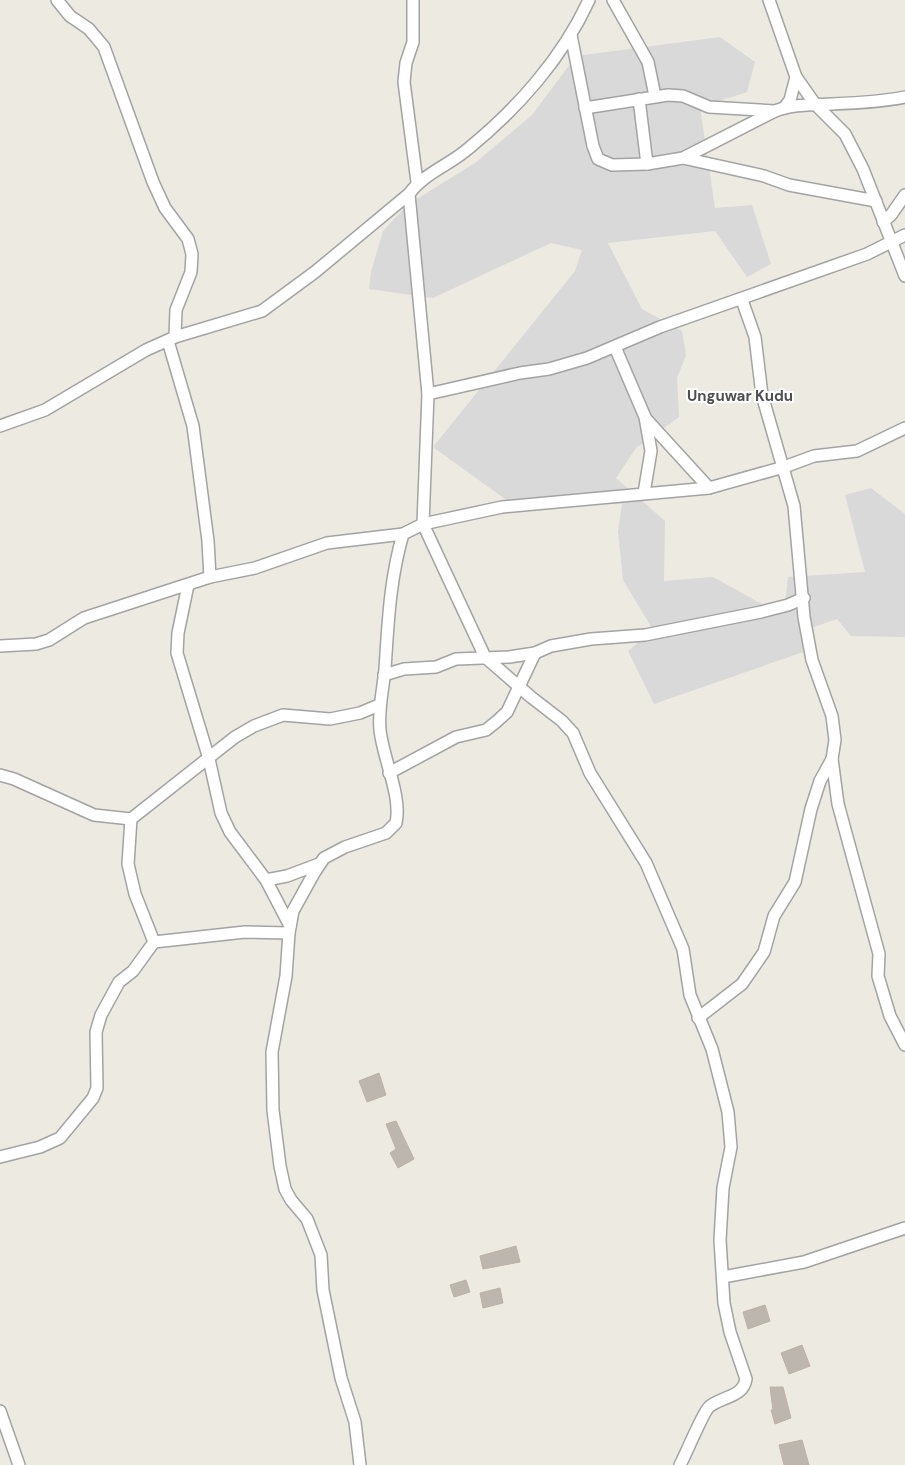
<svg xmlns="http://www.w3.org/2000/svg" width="905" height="1465" font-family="'DM Sans',sans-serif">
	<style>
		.residential { fill: #dad9d9 }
		.building { fill: #bdb6ae; stroke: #beb1a5 }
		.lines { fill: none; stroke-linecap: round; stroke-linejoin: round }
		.minor-casing { stroke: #a3a3a3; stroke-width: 14 }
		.minor { stroke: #fff; stroke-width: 11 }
		.labels { text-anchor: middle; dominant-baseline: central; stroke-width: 4; stroke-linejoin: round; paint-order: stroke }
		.quarter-label { font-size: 15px; font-weight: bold; fill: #4f4f4f; stroke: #fff }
	</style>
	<rect width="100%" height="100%" fill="#edeae2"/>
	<polygon class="residential" points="720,37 755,62 747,92 700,107 715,208 752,205 771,264 747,277 715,231 608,243 642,309 682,331 686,355 677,378 679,417 636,448 616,478 665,521 664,581 713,577 767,607 785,604 788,577 865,572 845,495 871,488 905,514 905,637 851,636 837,619 805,630 809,650 654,704 628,651 653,630 623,580 618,532 622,504 505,499 433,447 575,271 582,250 551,243 433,298 369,289 371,272 383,231 407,205 475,163 532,115 576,56"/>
	<g class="building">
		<polygon points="379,1073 386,1095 367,1102 359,1081"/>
		<polygon points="396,1121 414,1159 398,1168 390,1153 396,1149 386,1124"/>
		<polygon points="516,1246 520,1262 483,1269 480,1256"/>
		<polygon points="466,1280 470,1292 454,1297 450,1285"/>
		<polygon points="500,1288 503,1303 483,1308 480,1293"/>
		<polygon points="765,1305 770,1321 748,1329 743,1312"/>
		<polygon points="802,1345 810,1366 789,1374 781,1353"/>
		<polygon points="770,1387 783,1387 791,1418 775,1424 771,1410 773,1410"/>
		<polygon points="802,1440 809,1465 784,1465 779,1445"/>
	</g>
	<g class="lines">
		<g class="minor-casing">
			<g id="minor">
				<polyline points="57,0 70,16 89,29 104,47 153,182 165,208 188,239 192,254 191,272 176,310 175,337"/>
				<polyline points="413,0 413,42 406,63 404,82 417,182"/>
				<polyline points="613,0 648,62 655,96"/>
				<polyline points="769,0 796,77 815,104 845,134 863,169 905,276"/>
				<polyline points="571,35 593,146 598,159 612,165 647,164 683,158 773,112"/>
				<polyline points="639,99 647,164"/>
				<path d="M585 108 668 95 683 96 709 107 775 111C793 104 813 105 832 104 857 103 881 102 905 97"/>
				<polyline points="784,108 790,100 796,77"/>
				<polyline points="683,158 764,176 789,185 876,201"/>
				<path d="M409 194 428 394 423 524 485 657 531 697 562 721 573 733 590 773 646 863 683 949 690 995 712 1049 728 1112 731 1147 723 1188 720 1240 724 1303 730 1332 746 1379C743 1397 724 1396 710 1406 704 1410 686 1454 680 1465"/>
				<polyline points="883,222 891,215 905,195"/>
				<polyline points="168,341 193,426 208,541 210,577"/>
				<polyline points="615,347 645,417 651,451 644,493"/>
				<polyline points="428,394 520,373 549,369 587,358 660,327 867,254 905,235"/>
				<polyline points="646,419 709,488"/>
				<path d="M0 426 45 410 146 350 175 337 262 311 315 272 409 194C424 173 450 165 469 148 518 108 563 57 589 0"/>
				<polyline points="188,585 178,633 177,653 209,759 221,813 230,832 266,880 290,926"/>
				<polyline points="0,646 36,644 49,640 84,618 210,577 255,568 327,543 403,534 423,524 502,507 709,488 784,467 814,456 857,451 905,428"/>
				<polyline points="384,675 404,669 436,667 456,659 509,657 535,653 551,646 591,639 645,635 761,612 788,605 804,598"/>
				<polyline points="832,759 838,804 879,954 878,976 890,1016 905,1045"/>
				<polyline points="389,773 456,737 486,730 496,722 507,712 535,653"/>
				<polyline points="0,775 14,779 94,815 131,819 235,737 254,726 283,715 330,719 360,713 379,705"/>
				<polyline points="131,819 128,864 135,894 154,942"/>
				<polyline points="266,880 287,876 319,864"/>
				<polyline points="154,942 245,932 289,933"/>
				<polyline points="698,1018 742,984 764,952 774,916 795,882 811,809 820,781 832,759 835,740 832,716 812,660 804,617 794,506 762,395 755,337 742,300"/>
				<polyline points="0,1157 40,1147 60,1138 93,1098 97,1088 96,1032 101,1015 119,982 133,971 154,942"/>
				<polyline points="723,1277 804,1262 905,1228"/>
				<polyline points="0,1411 19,1465"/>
				<path d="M360 1465 355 1422 341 1378 323 1290 321 1255 307 1219 291 1200 285 1189 280 1166 273 1110 272 1052 286 976 289 933 293 911 314 873 324 858 345 847 386 833 396 823C402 796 383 759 380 730 378 709 383 690 385 669 388 623 390 578 403 534"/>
			</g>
		</g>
		<use href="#minor" class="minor"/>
	</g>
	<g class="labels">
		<g class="quarter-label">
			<text x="740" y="396">Unguwar Kudu</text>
		</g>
	</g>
</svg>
